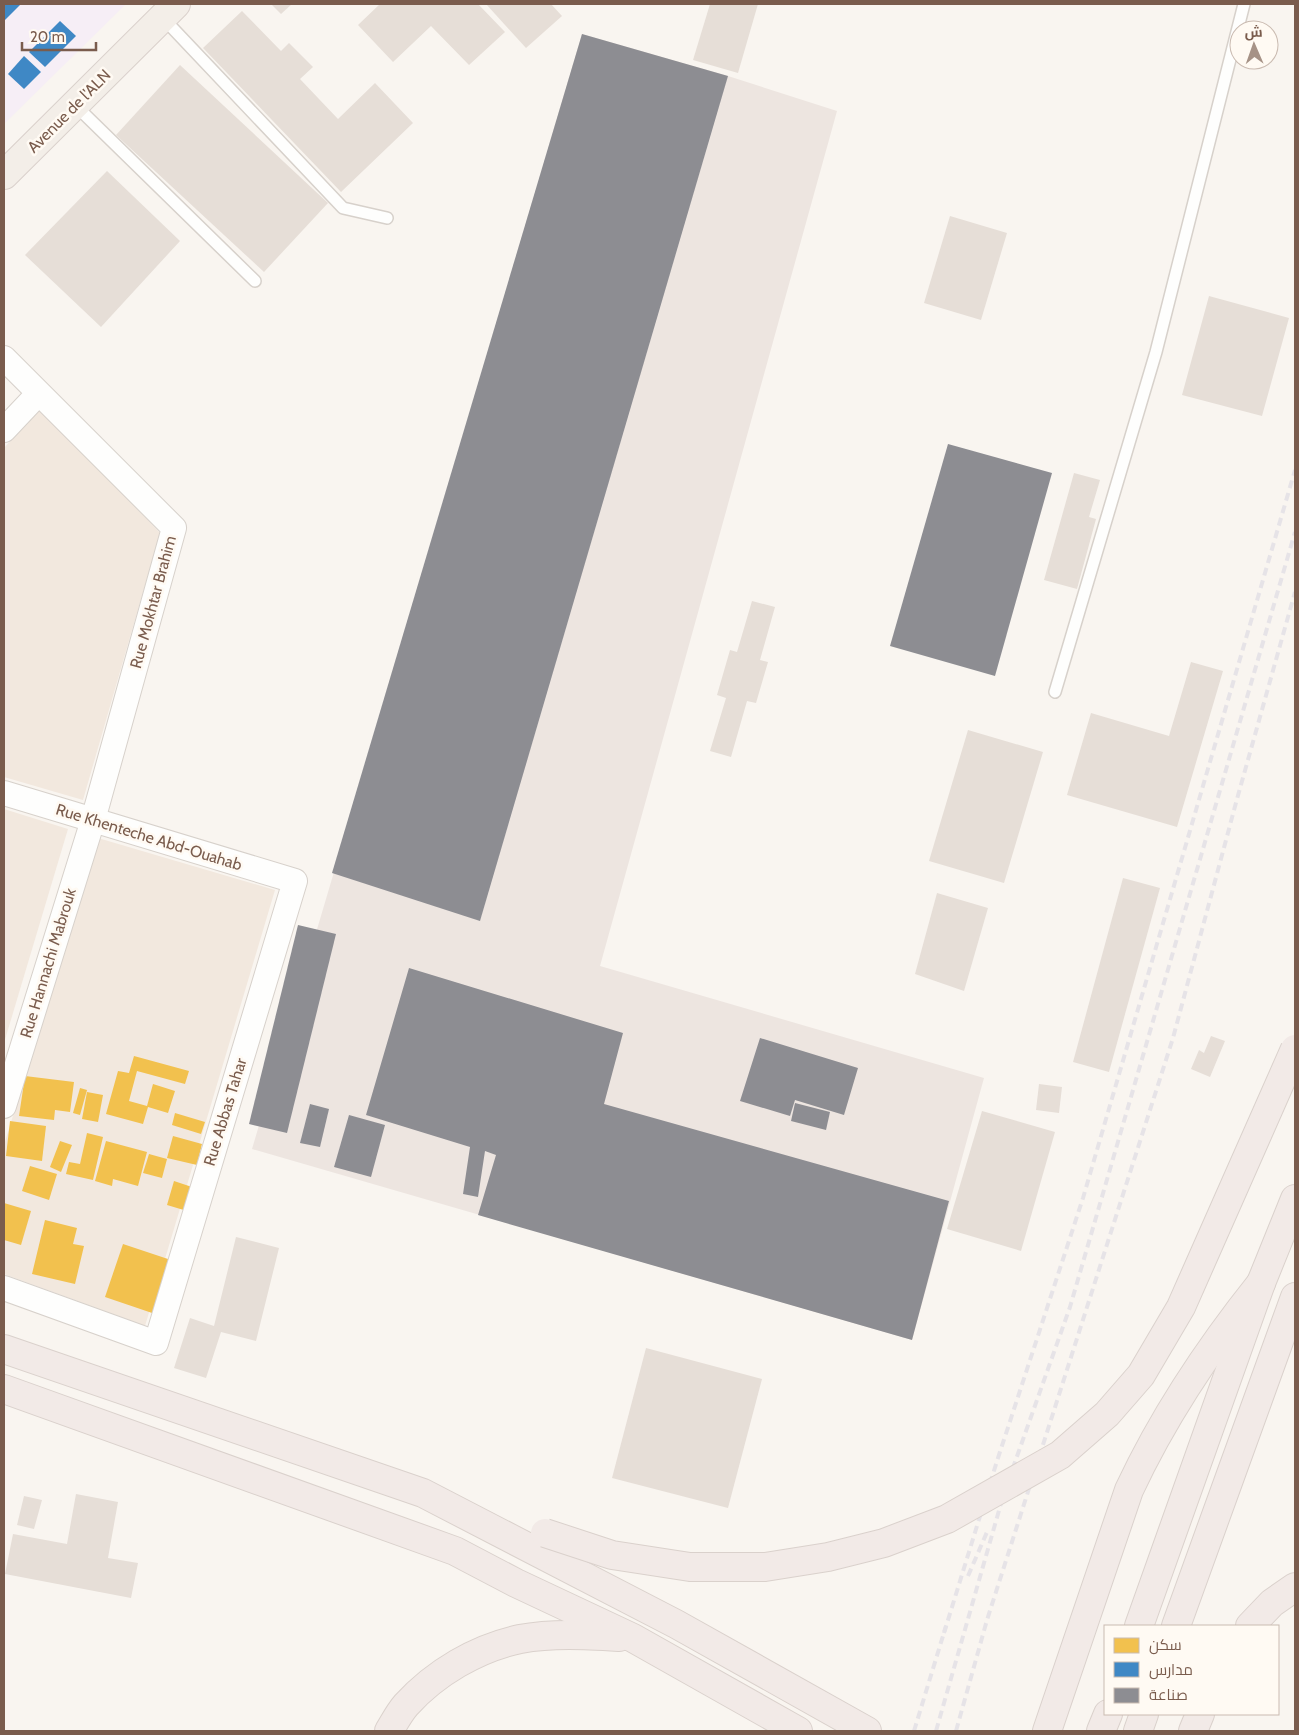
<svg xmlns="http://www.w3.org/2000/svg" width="1299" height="1735" font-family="Cabin,Cairo,sans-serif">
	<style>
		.residential { fill: #f2e8de }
		.industrial { fill: #ede5e0 }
		.education { fill: #f6eef6 }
		.homes { fill: #f2c14e }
		.schools { fill: #3f88c5 }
		.industry { fill: #8d8d92 }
		.building { fill: #e6ded7 }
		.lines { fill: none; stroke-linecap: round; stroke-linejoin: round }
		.lane-casing { stroke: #d7d1cb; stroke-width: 14 }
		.street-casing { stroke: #d7d1cb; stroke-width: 26 }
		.primary-casing { stroke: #dad1cc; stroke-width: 30 }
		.highway-casing { stroke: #dad1cc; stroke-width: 30 }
		.lane { stroke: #fefefd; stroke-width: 11 }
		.street { stroke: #fefefd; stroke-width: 24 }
		.primary { stroke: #f3eee8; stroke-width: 28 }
		.highway { stroke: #f2eae7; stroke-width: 28 }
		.rail { stroke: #e6e3e7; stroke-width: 4; stroke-dasharray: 8 5; stroke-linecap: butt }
		.highway-bridge-casing { stroke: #dad1cc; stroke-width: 30; stroke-linecap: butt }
		.highway-bridge { stroke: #f2eae7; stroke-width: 28 }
		.labels { text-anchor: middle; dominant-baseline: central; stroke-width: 5; stroke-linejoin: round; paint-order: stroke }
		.street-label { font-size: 16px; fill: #7a5c4d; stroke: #fffaf3 }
	</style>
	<rect width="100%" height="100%" fill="#f9f5f0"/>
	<g class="residential">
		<polygon points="41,408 160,533 83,800 4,777 4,448"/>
		<polygon points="4,809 68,829 4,1043"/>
		<polygon points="98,838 275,890 145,1326 4,1274 4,1145"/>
	</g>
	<polygon class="industrial" points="582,34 728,76 837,111 600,966 984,1078 912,1340 252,1149"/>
	<polygon class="education" points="4,4 126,4 4,124"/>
	<g class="homes">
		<polygon points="134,1056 189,1071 185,1084 137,1071 129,1101 147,1106 153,1084 175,1091 168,1113 148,1107 143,1124 106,1114 118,1071 129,1073"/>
		<polygon points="25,1076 74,1082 70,1112 55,1110 54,1120 19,1116"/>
		<polygon points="80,1088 87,1090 80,1115 73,1113"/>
		<polygon points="87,1092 103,1095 98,1122 82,1119"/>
		<polygon points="175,1113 205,1122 201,1134 172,1125"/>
		<polygon points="10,1121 46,1126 42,1161 6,1156"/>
		<polygon points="87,1133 103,1137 93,1180 66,1174 69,1162 80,1164"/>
		<polygon points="173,1136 202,1144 197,1165 167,1158"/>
		<polygon points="60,1141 72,1145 61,1172 50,1167"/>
		<polygon points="106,1141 147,1152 138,1186 113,1179 112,1186 95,1181"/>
		<polygon points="149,1154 167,1159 162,1178 143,1173"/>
		<polygon points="30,1166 57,1174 49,1200 22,1191"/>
		<polygon points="174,1181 195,1188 187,1211 167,1205"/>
		<polygon points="4,1203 31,1211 21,1245 4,1240"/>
		<polygon points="45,1220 77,1228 73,1244 84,1246 75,1284 32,1274"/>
		<polygon points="123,1244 174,1261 155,1314 105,1297"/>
	</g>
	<g class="schools">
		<polygon points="4,4 21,4 4,21"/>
		<polygon points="60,21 76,36 45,67 29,52"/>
		<polygon points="24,56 41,72 24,89 8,74"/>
	</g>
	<g class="industry">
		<polygon points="582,34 728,76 480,921 332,873"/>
		<polygon points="948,444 1052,473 995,676 890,646"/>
		<polygon points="298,925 336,934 287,1133 249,1124"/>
		<polygon points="409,968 623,1033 604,1104 949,1201 912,1340 478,1215 496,1155 485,1151 478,1197 463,1194 470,1147 366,1115"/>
		<polygon points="760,1038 858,1068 844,1115 795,1100 790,1116 740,1101"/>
		<polygon points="795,1103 830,1112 826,1130 791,1121"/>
		<polygon points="310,1104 329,1109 320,1147 300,1143"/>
		<polygon points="349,1115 385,1125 371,1177 334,1167"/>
	</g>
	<g class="building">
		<polygon points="271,4 292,4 281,14"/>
		<polygon points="380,4 478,4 505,32 469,65 431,26 393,62 358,25"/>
		<polygon points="486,4 551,4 562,16 526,48"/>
		<polygon points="710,4 758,4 738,73 693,60"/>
		<polygon points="242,11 281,51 289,43 313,67 300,79 338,119 375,83 413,123 341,192 203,48"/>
		<polygon points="180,65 328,203 264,272 116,135"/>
		<polygon points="107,171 180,241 101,327 25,255"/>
		<polygon points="950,216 1007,233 981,320 924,303"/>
		<polygon points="1209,296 1289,318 1262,416 1182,395"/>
		<polygon points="1074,473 1100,480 1089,517 1096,519 1077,589 1044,580"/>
		<polygon points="752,601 775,607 760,660 768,662 756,703 747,701 731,757 710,751 726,698 717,695 730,650 737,652"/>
		<polygon points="1191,662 1223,671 1177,827 1067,795 1091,713 1169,736"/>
		<polygon points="968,730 1043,752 1004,883 929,861"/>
		<polygon points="1123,878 1160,888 1109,1072 1073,1062"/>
		<polygon points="937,893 988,908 964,991 915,974"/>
		<polygon points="1211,1036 1225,1041 1210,1077 1191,1069 1199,1050 1204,1053"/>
		<polygon points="1039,1084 1062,1087 1059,1113 1036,1110"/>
		<polygon points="982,1111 1055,1132 1021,1251 947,1229"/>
		<polygon points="236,1237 279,1248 256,1341 221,1332 206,1378 174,1368 190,1318 214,1326"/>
		<polygon points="646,1348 762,1379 728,1508 612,1478"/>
		<polygon points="76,1494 118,1502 108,1558 138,1563 131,1598 5,1574 13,1534 67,1544"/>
		<polygon points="24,1496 42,1500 34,1529 17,1525"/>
	</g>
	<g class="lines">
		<g class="lane-casing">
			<g id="lane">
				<polyline points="162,17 343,208 387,218"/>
				<polyline points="75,105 255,281"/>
				<polyline points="1055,692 1156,352 1244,4"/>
			</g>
		</g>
		<g class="street-casing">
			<g id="street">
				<polyline points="4,358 174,528 93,820 4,1106"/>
				<polyline points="4,430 38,394"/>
				<polyline points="4,793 295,881 156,1343 4,1288"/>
			</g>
		</g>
		<g class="primary-casing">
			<polyline id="primary" points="4,175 176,4"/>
		</g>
		<g class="highway-casing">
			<g id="highway">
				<polyline points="4,1349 423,1493 676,1624 867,1731"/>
				<polyline points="4,1389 455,1551 516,1583 633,1638 798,1731"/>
				<polyline points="1139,1626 1261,1283 1295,1199"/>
				<polyline points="1176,1626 1295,1297"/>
				<polyline points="1250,1626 1272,1603 1295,1587"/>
				<path d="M389 1731C394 1723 399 1713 406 1705 435 1673 477 1648 520 1639 552 1633 586 1635 619 1637"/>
				<path d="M1047 1731 1129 1490C1164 1415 1209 1348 1261 1283"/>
				<polyline points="1101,1731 1108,1714"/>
				<polyline points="1138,1731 1144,1714"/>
				<polyline points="1193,1731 1200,1714"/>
			</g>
		</g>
		<use href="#lane" class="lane"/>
		<use href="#street" class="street"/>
		<use href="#primary" class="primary"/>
		<use href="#highway" class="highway"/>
		<g class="rail">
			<polyline points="968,1576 987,1532"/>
			<polyline points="944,1633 997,1461 1083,1198 1295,470"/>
			<polyline points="914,1731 946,1626"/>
			<polyline points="936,1731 1004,1493 1070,1307 1295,532"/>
			<polyline points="956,1731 987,1620 1173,1038 1237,799 1295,592"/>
		</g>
		<g class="highway-bridge-casing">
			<polyline id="highway-bridge" points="545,1533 612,1555 690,1567 765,1567 828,1557 884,1543 947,1519 1060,1455 1107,1414 1141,1375 1181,1307 1295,1049"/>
		</g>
		<use href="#highway-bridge" class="highway-bridge"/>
	</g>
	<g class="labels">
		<g class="street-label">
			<text transform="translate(69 111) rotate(-45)">Avenue de l'ALN</text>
			<text transform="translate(153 602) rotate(-75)">Rue Mokhtar Brahim</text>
			<text transform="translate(149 837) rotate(17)">Rue Khenteche Abd-Ouahab</text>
			<text transform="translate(48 963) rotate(-73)">Rue Hannachi Mabrouk</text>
			<text transform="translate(225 1112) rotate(-73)">Rue Abbas Tahar</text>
		</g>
	</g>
	<rect width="1299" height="1735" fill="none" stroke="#7a5c4d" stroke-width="10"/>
	<rect x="1104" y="1625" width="175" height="90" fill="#fffaf3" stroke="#cabbb1"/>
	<rect x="1114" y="1638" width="25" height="15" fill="#f2c14e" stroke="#cabbb1"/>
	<text x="1149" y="1650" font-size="15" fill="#7a5c4d">سكن</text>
	<rect x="1114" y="1662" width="25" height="15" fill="#3f88c5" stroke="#cabbb1"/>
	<text x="1149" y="1675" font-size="15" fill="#7a5c4d">مدارس</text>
	<rect x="1114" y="1688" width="25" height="15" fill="#8d8d92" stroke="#cabbb1"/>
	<text x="1149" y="1700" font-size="15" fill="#7a5c4d">صناعة</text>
	<g transform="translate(1254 45) rotate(358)"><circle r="24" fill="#fffaf3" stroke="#cabbb1"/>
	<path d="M0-4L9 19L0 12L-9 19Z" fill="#a69286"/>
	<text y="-8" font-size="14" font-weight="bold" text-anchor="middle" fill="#7a5c4d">ش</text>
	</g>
	<path d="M22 42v8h74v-8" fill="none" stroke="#7a5c4d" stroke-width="2.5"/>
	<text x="30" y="42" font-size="15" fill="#7a5c4d" stroke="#fffaf3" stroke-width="4" paint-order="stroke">20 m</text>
</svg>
